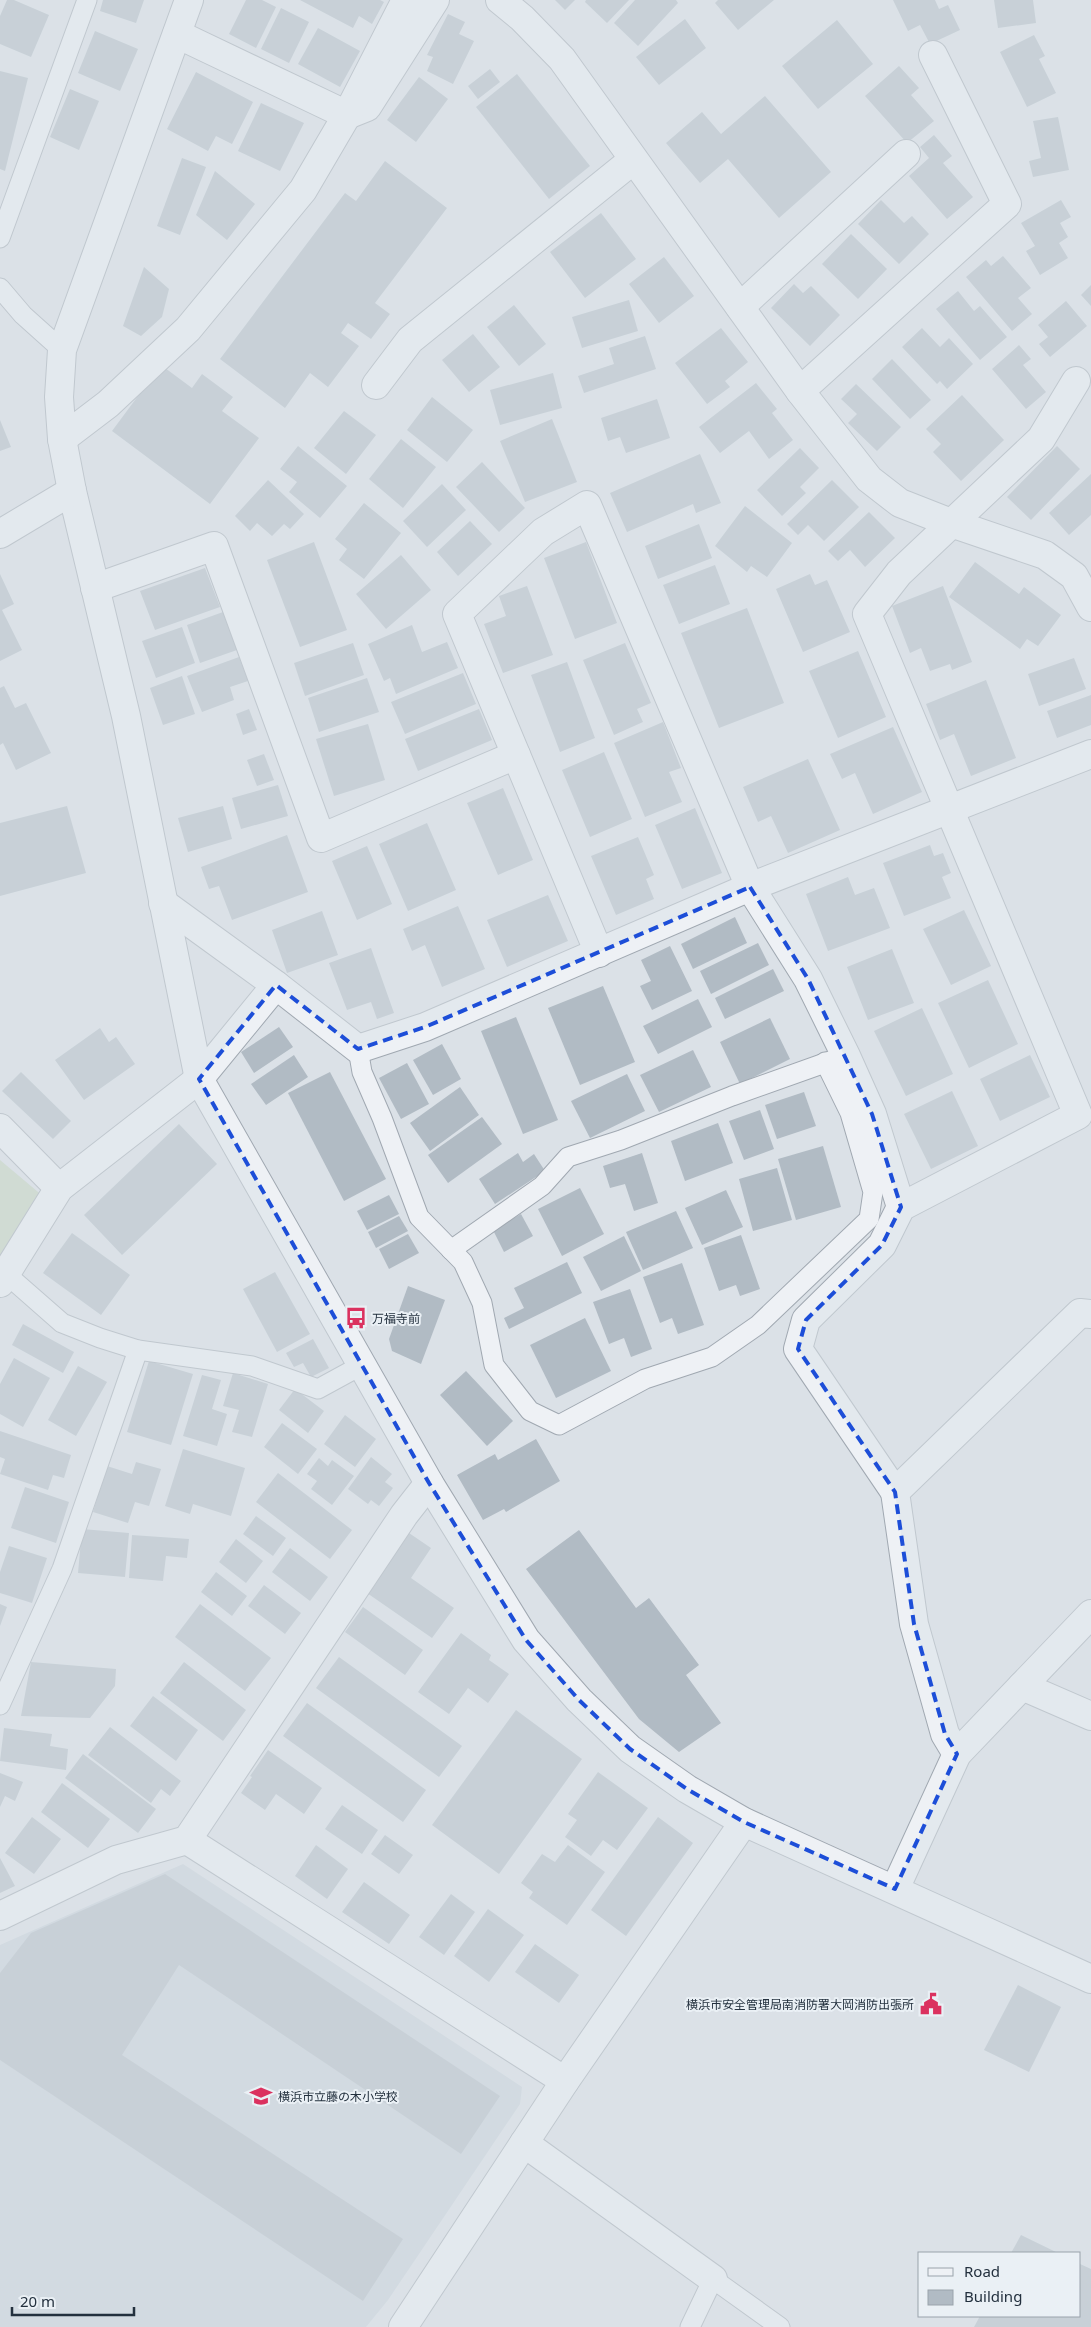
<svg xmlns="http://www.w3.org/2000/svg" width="1091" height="2327" font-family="'Noto Sans','Noto Sans JP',sans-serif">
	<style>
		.built { fill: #c8d0d9 }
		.green { fill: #c3d2bb }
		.building { fill: #b1bbc4 }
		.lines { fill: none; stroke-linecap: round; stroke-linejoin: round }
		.service-casing { stroke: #a0a8b1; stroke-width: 21 }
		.minor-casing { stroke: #a0a8b1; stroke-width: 30 }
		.service { stroke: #eef1f5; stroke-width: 19 }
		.minor { stroke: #eef1f5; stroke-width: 28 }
		.marked { fill: none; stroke: #1d4ed8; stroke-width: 4; stroke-dasharray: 10 6; stroke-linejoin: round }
		.labels { text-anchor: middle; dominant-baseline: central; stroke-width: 4; stroke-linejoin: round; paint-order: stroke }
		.poi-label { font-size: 12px; fill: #23303e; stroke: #eaf0f5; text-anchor: start }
	</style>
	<rect width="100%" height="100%" fill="#dbe1e7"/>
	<polygon class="built" points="183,1864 522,2087 520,2104 388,2300 366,2327 0,2327 0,1945"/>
	<polygon class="green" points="0,1160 50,1202 0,1272"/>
	<g class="building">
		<polygon points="7,0 14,0 49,15 31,57 0,44 0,16"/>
		<polygon points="103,0 144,0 136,23 100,11"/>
		<polygon points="246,0 262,0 276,7 256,48 229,34"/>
		<polygon points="300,0 380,0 384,2 372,24 359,16 353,28"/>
		<polygon points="555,0 575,0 565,10"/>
		<polygon points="586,0 629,0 607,23 585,2"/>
		<polygon points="635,0 676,0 678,3 638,46 614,23"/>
		<polygon points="718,0 774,0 738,30 715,3"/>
		<polygon points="893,0 935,0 939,9 948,5 960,30 930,44 920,25 908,31"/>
		<polygon points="994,0 1033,0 1036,23 998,28"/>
		<polygon points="281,8 309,22 289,63 261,49"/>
		<polygon points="448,14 465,22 459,34 474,41 453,84 427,71 433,57 427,55"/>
		<polygon points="685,19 706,48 659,85 636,57"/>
		<polygon points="837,20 873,64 818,109 782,66"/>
		<polygon points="318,28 360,51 340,87 298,64"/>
		<polygon points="95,31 138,49 120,91 78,73"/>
		<polygon points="1034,35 1045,56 1039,59 1056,93 1027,107 1000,52"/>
		<polygon points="899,66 919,88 911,95 934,121 907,143 865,96"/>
		<polygon points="490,69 500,82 478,99 468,86"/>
		<polygon points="0,71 28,78 5,171 0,169"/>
		<polygon points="196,72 253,102 232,144 216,136 208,151 167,129"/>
		<polygon points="517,74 590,166 549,199 476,107"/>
		<polygon points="419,77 448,99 416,142 387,120"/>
		<polygon points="70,89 99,101 79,150 50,137"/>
		<polygon points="765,96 831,172 779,218 728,159 700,183 666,143 702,112 721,134"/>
		<polygon points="261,103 304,123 280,171 238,151"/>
		<polygon points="1058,117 1069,170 1033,177 1029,161 1041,158 1033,121"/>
		<polygon points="934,135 952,156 943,163 973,197 947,219 909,176 929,158 920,147"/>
		<polygon points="182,158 206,167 180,235 157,226"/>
		<polygon points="385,161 447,208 375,303 390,314 371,339 348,323 341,333 359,346 328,387 310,373 285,408 220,359 345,193 356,201"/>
		<polygon points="215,171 255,204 227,240 196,215"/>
		<polygon points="881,200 904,223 912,216 929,234 899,264 858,224"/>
		<polygon points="1061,200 1071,217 1060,223 1068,237 1059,243 1068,258 1040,275 1026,251 1035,246 1021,223"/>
		<polygon points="601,213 636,259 585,298 550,252"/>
		<polygon points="851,234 887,269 858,299 822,264"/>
		<polygon points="1003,256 1031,288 1018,298 1032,314 1012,331 966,277 986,260 991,266"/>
		<polygon points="664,257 694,296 659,323 629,284"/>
		<polygon points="144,267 169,289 162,317 141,336 123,326"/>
		<polygon points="794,284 803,293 811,286 840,315 810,346 771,308"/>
		<polygon points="1091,285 1091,306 1081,295"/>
		<polygon points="958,291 974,311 980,306 1007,337 980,360 936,309"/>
		<polygon points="629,300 638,331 582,348 572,317"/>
		<polygon points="1066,301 1087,326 1050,357 1039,344 1048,337 1038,325"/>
		<polygon points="514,305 546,344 519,366 487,327"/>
		<polygon points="721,328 748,362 725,381 730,387 707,404 675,363"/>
		<polygon points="922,328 940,347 949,338 973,364 947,389 940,381 937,384 902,347"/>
		<polygon points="473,334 500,367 469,392 442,360"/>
		<polygon points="645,336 656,369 584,393 578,376 614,364 609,348"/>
		<polygon points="1019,345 1031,359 1023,365 1046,392 1026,409 992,369"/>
		<polygon points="892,359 931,400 910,419 872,379"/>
		<polygon points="161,365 192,388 202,374 233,397 222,411 259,438 210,504 112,431"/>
		<polygon points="553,373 562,408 500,425 490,390"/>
		<polygon points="756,383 777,409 772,413 793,440 769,459 749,431 720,453 699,427"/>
		<polygon points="856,384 901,427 877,451 848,423 857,414 841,399"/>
		<polygon points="962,395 1004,440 961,481 933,452 941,444 926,429"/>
		<polygon points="432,397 473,430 447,462 407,430"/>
		<polygon points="657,399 670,438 626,453 620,437 608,441 601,418"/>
		<polygon points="344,411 376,435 346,474 314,448"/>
		<polygon points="552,419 577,482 525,502 500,441"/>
		<polygon points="0,420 11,447 0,451"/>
		<polygon points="401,439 436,467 403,508 369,479"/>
		<polygon points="298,446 347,486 320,518 289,492 297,482 280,469"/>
		<polygon points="1057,446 1080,469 1031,520 1007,497"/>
		<polygon points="800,448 819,468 800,487 806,493 782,516 757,490"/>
		<polygon points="700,454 721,503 696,513 693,504 627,532 610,493"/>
		<polygon points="482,462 525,508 499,532 456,487"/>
		<polygon points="1091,474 1091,515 1069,535 1049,513"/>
		<polygon points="268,480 304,514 290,529 284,524 272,536 257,523 250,531 235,516"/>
		<polygon points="832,480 859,507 824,541 808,525 798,535 787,524"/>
		<polygon points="442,484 466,510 427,547 403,521"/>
		<polygon points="364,503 401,533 364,579 339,560 347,549 335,539"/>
		<polygon points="745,506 792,543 767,577 751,566 747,572 715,546"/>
		<polygon points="869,512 895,538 865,567 850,550 838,561 828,551"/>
		<polygon points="470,521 492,544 458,576 437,552"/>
		<polygon points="699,524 712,558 658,579 645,546"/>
		<polygon points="314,542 347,630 300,647 267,560"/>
		<polygon points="586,542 617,623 575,639 544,558"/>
		<polygon points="401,555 431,590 386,629 356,594"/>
		<polygon points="975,562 1019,594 1024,587 1061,615 1038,646 1027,639 1020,649 949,597"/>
		<polygon points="715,565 730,604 679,624 663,585"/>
		<polygon points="205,568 220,607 155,630 140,591"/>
		<polygon points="0,574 14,604 2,610 22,650 0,661"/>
		<polygon points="810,574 815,585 827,580 850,632 803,652 776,589"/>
		<polygon points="527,586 553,655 503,673 484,624 506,616 499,596"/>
		<polygon points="943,586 972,662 952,670 950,664 930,671 921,648 910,653 892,606"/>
		<polygon points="747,608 784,703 719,728 681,633"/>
		<polygon points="223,612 237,650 200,663 187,625"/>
		<polygon points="412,625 422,652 447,642 458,668 396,694 390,678 384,681 368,644"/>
		<polygon points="182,627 195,663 156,678 142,641"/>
		<polygon points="353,643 364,675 305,696 294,663"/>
		<polygon points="625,643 651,703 637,709 643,722 614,735 583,660"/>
		<polygon points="858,651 886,717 838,738 809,671"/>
		<polygon points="239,657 248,681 230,687 234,700 202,712 187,676"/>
		<polygon points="1074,658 1086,689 1039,706 1028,674"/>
		<polygon points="567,662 595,738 560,752 531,675"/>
		<polygon points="463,673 476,704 405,734 391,702"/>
		<polygon points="182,676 195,714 163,725 150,688"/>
		<polygon points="367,678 379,712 319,732 308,698"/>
		<polygon points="986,680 1016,758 971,776 954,734 940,740 926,704"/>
		<polygon points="4,686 15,708 26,703 51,753 16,770 3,743 0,745 0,688"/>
		<polygon points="1091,695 1091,725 1057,738 1047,711"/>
		<polygon points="249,709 257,730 243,735 236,714"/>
		<polygon points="479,709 492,740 418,771 405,739"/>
		<polygon points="663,722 681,768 669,772 682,802 645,817 614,743"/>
		<polygon points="368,724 385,780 334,796 316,739"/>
		<polygon points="893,727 922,792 873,814 855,773 842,779 830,754"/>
		<polygon points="604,752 632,819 590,837 562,770"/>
		<polygon points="264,754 274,780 257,786 247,760"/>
		<polygon points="808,759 840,830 788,853 771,816 758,822 743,787"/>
		<polygon points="278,785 288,816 241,829 232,798"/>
		<polygon points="503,788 533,860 498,875 467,803"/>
		<polygon points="67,806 86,873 0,896 0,823"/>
		<polygon points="223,806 232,839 188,852 178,818"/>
		<polygon points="695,808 722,873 682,889 655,825"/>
		<polygon points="427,823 456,890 408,911 379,844"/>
		<polygon points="287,835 308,892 232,920 219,886 209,889 201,867"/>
		<polygon points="638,837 654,875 646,879 654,899 616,915 591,856"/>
		<polygon points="930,845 934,856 943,853 951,873 942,877 951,898 904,916 883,863"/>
		<polygon points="367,846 392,904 357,920 332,861"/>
		<polygon points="848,877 855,895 874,888 890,928 828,951 806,894"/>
		<polygon points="548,895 568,941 507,967 487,920"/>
		<polygon points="458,906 485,969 442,987 425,945 412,951 403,929"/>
		<polygon points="964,910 991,966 951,985 923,929"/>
		<polygon points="322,911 338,955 287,973 272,930"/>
		<polygon points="735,917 747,943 693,969 681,944"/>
		<polygon points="758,943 769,965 711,994 700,971"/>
		<polygon points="670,946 692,991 652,1010 640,986 651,981 641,960"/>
		<polygon points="371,948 394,1013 377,1019 371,1002 347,1010 329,963"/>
		<polygon points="892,949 914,1003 868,1020 847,967"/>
		<polygon points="773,969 784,991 725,1019 715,998"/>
		<polygon points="988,980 1018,1044 969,1068 938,1003"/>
		<polygon points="603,986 635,1062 580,1085 548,1008"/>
		<polygon points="698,999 712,1027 658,1054 643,1026"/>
		<polygon points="922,1008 953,1074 906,1096 874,1031"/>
		<polygon points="516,1017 558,1120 523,1134 481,1031"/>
		<polygon points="770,1018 790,1059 740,1084 720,1042"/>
		<polygon points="279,1027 293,1047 254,1073 241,1052"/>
		<polygon points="100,1028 109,1042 116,1037 135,1064 84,1100 55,1060"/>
		<polygon points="442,1044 461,1079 433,1095 413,1060"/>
		<polygon points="693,1050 711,1087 659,1112 640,1075"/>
		<polygon points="294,1055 308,1077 266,1105 251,1084"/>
		<polygon points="1030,1055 1050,1097 1000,1121 980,1079"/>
		<polygon points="407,1063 429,1104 401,1119 379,1078"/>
		<polygon points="21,1072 71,1121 53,1139 2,1091"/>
		<polygon points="330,1072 386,1179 344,1201 288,1093"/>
		<polygon points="627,1074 645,1111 590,1138 571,1101"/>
		<polygon points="460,1087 479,1115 430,1151 410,1123"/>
		<polygon points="952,1091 978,1146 931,1169 904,1114"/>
		<polygon points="804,1092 816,1126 777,1139 765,1105"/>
		<polygon points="760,1110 774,1149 744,1160 729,1121"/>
		<polygon points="482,1117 502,1144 448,1183 428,1155"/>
		<polygon points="718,1123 733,1163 685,1181 671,1141"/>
		<polygon points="179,1124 217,1164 122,1255 84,1215"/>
		<polygon points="823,1146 841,1207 796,1220 778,1159"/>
		<polygon points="518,1153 523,1162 534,1154 545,1171 495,1204 479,1179"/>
		<polygon points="642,1153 658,1203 634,1211 625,1184 610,1188 603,1166"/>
		<polygon points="777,1168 792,1220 753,1231 739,1179"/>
		<polygon points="580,1188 604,1234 562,1256 538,1209"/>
		<polygon points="726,1190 743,1227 702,1245 685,1208"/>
		<polygon points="389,1195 399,1214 367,1230 357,1211"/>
		<polygon points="676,1211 693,1248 643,1270 626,1232"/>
		<polygon points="521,1214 533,1236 504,1252 493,1230"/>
		<polygon points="399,1216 408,1231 376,1248 368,1232"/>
		<polygon points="72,1233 130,1275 101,1315 43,1273"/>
		<polygon points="408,1234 419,1253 389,1269 379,1249"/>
		<polygon points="741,1235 760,1289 740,1296 736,1285 719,1291 704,1248"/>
		<polygon points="624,1236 641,1271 601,1291 583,1257"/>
		<polygon points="567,1262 582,1293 509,1329 504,1318 524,1308 514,1288"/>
		<polygon points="682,1263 704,1325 678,1334 672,1318 660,1323 643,1277"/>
		<polygon points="275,1272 310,1334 277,1352 243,1289"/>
		<polygon points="408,1286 445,1300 421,1364 392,1351 389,1339"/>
		<polygon points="630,1289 652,1349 631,1357 624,1338 609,1344 593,1302"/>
		<polygon points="585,1318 611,1371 556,1398 530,1345"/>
		<polygon points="23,1324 74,1352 63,1373 12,1345"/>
		<polygon points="313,1339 329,1368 311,1377 303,1363 294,1367 286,1353"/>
		<polygon points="14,1358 50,1378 23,1427 0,1414 0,1384"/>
		<polygon points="149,1361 193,1374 171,1445 127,1432"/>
		<polygon points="78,1366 107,1382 76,1436 48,1420"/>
		<polygon points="466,1371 513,1421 487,1446 440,1395"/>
		<polygon points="233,1373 268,1384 252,1437 232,1432 239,1410 223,1406"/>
		<polygon points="202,1375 221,1380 212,1409 227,1414 217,1446 183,1436"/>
		<polygon points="295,1389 324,1411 308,1433 279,1410"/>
		<polygon points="345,1415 376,1439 355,1467 324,1444"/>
		<polygon points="282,1423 317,1449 298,1474 264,1447"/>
		<polygon points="0,1431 71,1455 64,1478 53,1475 48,1490 0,1474 5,1459 0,1457"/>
		<polygon points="536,1439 560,1481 506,1512 504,1509 483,1520 457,1475 495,1454 498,1460"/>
		<polygon points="183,1449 245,1468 231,1516 193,1504 190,1514 165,1506"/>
		<polygon points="371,1457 392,1474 385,1482 393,1488 379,1506 371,1500 368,1504 348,1489"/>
		<polygon points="319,1458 328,1466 332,1460 354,1476 332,1505 311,1489 317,1481 307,1474"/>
		<polygon points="136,1462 161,1469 149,1506 135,1502 128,1523 93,1512 107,1466 132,1474"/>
		<polygon points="278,1473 352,1530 330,1559 256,1502"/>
		<polygon points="25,1487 69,1502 56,1543 11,1528"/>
		<polygon points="256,1516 286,1538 273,1556 243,1534"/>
		<polygon points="82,1529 129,1533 125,1577 78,1573"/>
		<polygon points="579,1530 636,1608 649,1598 699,1665 686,1675 721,1723 679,1752 639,1719 526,1569"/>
		<polygon points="409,1533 431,1548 411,1578 454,1608 432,1638 367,1593"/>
		<polygon points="132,1535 189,1539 187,1558 166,1556 163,1581 129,1578"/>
		<polygon points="236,1539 263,1561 246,1583 219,1562"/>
		<polygon points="9,1546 47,1558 32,1603 0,1593 0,1572"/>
		<polygon points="290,1548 328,1577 310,1601 272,1572"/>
		<polygon points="216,1572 247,1596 232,1616 201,1592"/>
		<polygon points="264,1585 301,1613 285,1634 248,1606"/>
		<polygon points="0,1604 7,1607 0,1626"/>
		<polygon points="200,1604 271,1658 245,1691 175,1637"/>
		<polygon points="363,1607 423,1650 405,1675 345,1632"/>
		<polygon points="461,1633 491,1655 489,1660 509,1674 488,1703 468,1688 449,1714 418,1692"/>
		<polygon points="339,1657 462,1746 439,1777 316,1688"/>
		<polygon points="31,1662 116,1669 115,1686 90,1718 21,1716"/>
		<polygon points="184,1662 246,1710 223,1741 160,1693"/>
		<polygon points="153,1696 198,1730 176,1761 130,1726"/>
		<polygon points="307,1703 426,1790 403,1822 283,1736"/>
		<polygon points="516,1710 582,1759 499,1874 432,1825"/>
		<polygon points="110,1727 181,1781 170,1796 161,1789 151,1803 88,1755"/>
		<polygon points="4,1728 52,1734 50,1746 68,1749 66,1770 0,1761"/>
		<polygon points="268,1750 322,1788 304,1814 276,1794 265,1810 241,1793 252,1777 250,1776"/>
		<polygon points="83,1754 156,1809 138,1833 65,1778"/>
		<polygon points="598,1772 648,1808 617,1850 603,1840 591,1856 565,1837 577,1820 568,1814"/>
		<polygon points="0,1773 23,1782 15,1801 5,1796 0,1807"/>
		<polygon points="62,1783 110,1819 88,1848 41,1812"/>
		<polygon points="342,1805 378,1830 362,1854 325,1829"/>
		<polygon points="32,1817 61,1839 34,1874 5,1853"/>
		<polygon points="658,1817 693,1843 626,1936 591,1910"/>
		<polygon points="385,1835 413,1855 399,1874 371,1854"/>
		<polygon points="316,1845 348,1869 327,1899 295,1876"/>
		<polygon points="568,1845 605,1872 567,1925 529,1898 533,1892 521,1883 542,1854 555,1862"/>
		<polygon points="0,1858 15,1886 0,1893"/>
		<polygon points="165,1874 500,2096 461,2154 179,1965 122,2055 403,2239 363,2301 0,2060 0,1973 31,1933"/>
		<polygon points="364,1882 410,1915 389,1944 342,1912"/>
		<polygon points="451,1894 475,1912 444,1955 419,1937"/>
		<polygon points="488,1909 524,1935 489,1982 454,1956"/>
		<polygon points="535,1944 579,1975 559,2003 515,1972"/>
		<polygon points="1018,1985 1061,2007 1029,2072 984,2050"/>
		<polygon points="1021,2235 1058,2253 1011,2253"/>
		<polygon points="1080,2264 1091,2269 1091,2327 974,2327 980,2316 1080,2316"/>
	</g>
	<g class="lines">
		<g class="service-casing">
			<g id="service">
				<polyline points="0,238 87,0"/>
				<polyline points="0,288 23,315 62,350"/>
				<polyline points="358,1049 362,1072 382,1118 419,1217 463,1262 482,1303 494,1365 530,1411 559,1425 645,1379 712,1357 758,1325 869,1219 873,1192 850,1113 825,1062"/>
				<polyline points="451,1250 542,1186 568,1157 621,1140 732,1096 836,1059"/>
				<polyline points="5,1273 62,1323 100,1338 138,1350 252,1366 318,1389 362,1365"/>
				<polyline points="0,1705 62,1569 138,1350"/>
				<polyline points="690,2327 713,2279 780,2327"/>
			</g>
		</g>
		<g class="minor-casing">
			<g id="minor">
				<polyline points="189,0 62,350 59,397 62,439 72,491 126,716 199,1079 429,1483 526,1640 579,1700 630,1749 687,1789 744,1822 1091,1979"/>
				<polyline points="500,0 522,18 562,59 800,391 869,479 900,503 951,523 1045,555 1074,576 1091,607"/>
				<polyline points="177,34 347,115 367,107 435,0"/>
				<polyline points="740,307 906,154"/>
				<polyline points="376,385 410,340 633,160"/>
				<polyline points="800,391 1007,204 933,55"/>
				<polyline points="62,439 108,404 188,329 303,190 347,115 406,0"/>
				<polyline points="0,534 72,491"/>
				<polyline points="95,588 214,546 321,838 516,755"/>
				<polyline points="163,903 276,985 358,1049 425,1027 750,887 1091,754"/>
				<polyline points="599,953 457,614 543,532 587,505 750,887 808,979 846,1056 872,1114 901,1207"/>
				<polyline points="0,1128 59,1188"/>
				<polyline points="0,1283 59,1188 199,1079 276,985"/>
				<polyline points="895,1492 798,1349 806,1320 882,1245 901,1207 1078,1115 867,614 899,573 1041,439 1076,381"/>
				<polyline points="1022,1686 1091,1716"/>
				<polyline points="957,1754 945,1734 914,1624 895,1492 1080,1313 1091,1314"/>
				<polyline points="187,1840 565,2081"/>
				<polyline points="895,1889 957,1754 1091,1614"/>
				<polyline points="0,1916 116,1860 187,1840 404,1515 429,1483"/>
				<polyline points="524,2143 713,2279"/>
				<polyline points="403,2327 565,2081 744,1822"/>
			</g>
		</g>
		<use href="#service" class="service"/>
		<use href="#minor" class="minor"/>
	</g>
	<path d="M0 0H1091V2327H0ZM750 887 808 979 872 1114 901 1207 882 1245 806 1320 798 1349 895 1492 914 1624 945 1734 957 1754 895 1889 744 1822 687 1789 630 1749 579 1700 526 1640 429 1483 199 1079 276 985 358 1049 425 1027Z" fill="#dbe1e7" fill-opacity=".55" fill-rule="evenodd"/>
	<path class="marked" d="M750 887 808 979 872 1114 901 1207 882 1245 806 1320 798 1349 895 1492 914 1624 945 1734 957 1754 895 1889 744 1822 687 1789 630 1749 579 1700 526 1640 429 1483 199 1079 276 985 358 1049 425 1027Z"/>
	<defs>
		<g id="bus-bare" transform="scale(1.725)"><path d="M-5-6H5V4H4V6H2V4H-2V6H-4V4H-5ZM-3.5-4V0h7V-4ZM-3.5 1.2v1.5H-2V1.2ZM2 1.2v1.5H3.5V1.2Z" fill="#db315f" stroke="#eaf0f5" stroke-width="2.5" paint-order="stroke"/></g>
		<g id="civic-bare" transform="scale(1.725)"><path d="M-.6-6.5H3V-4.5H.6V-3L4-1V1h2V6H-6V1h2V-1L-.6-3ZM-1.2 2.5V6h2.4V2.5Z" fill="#db315f" stroke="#eaf0f5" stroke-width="2.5" paint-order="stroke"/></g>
		<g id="school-bare" transform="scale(1.725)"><path d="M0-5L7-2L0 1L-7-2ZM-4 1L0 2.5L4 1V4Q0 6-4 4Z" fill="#db315f" stroke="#eaf0f5" stroke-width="2.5" paint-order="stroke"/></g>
	</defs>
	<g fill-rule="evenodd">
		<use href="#bus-bare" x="356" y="1318"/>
		<use href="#civic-bare" x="931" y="2004"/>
		<use href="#school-bare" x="261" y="2096"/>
	</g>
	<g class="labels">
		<g class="poi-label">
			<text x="372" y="1318">万福寺前</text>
			<text x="914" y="2004" text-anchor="end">横浜市安全管理局南消防署大岡消防出張所</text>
			<text x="278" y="2096">横浜市立藤の木小学校</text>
		</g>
	</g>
	<rect x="918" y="2252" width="162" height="65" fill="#eaf0f5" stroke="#9aa3ac"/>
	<rect x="928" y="2268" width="25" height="8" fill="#eef1f5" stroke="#9aa3ac"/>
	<text x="964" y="2277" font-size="15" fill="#23303e">Road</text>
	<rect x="928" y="2290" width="25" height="15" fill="#b1bbc4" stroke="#9aa3ac"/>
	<text x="964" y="2302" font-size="15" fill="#23303e">Building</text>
	<path d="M12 2307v8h122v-8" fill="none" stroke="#23303e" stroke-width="2.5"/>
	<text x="20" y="2307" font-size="15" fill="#23303e" stroke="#eaf0f5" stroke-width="4" paint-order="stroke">20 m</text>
</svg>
